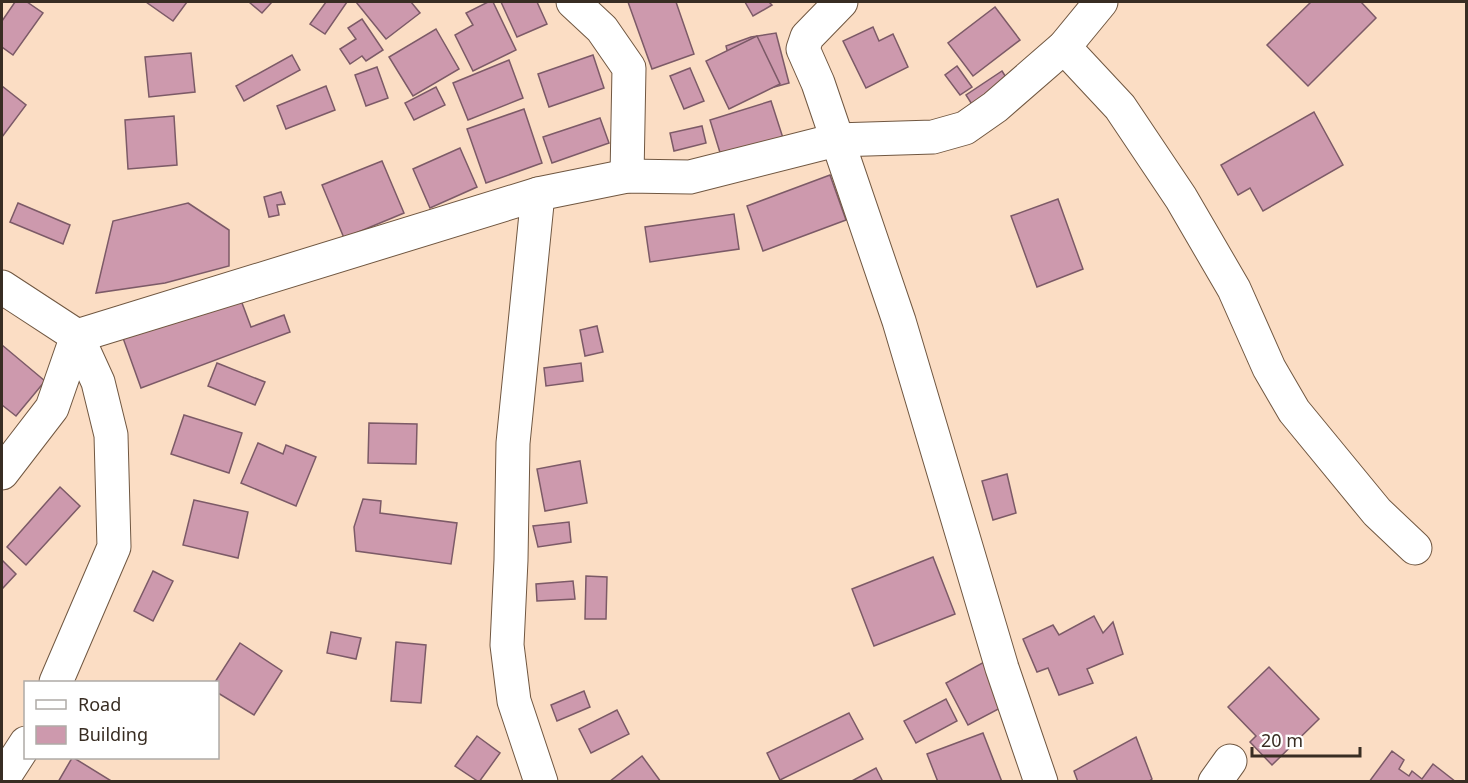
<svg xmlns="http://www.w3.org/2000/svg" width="1468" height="783" font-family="'Noto Sans',sans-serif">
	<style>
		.building { fill: #cd99ad; stroke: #7c5a67; stroke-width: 1.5 }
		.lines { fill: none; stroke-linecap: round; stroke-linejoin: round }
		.minor-casing { stroke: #705741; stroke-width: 35 }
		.minor { stroke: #fff; stroke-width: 33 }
	</style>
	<rect width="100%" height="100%" fill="#fbddc4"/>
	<g class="building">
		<polygon points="15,2 27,2 43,13 13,55 2,47 2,21"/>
		<polygon points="146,2 187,2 173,21"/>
		<polygon points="249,2 272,2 262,13"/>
		<polygon points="326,2 347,2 325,34 310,24"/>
		<polygon points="356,2 411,2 420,13 386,39"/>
		<polygon points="488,2 493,2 516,50 473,71 455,35 473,25 466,13"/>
		<polygon points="501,2 537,2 547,24 517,37"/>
		<polygon points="628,2 676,2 694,54 652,69"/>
		<polygon points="745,2 769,2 772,5 753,16"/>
		<polygon points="1311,2 1361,2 1376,18 1308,86 1267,45"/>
		<polygon points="995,7 1020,40 973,76 948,43"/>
		<polygon points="362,19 383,50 366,61 362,56 350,64 340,49 356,39 348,28"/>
		<polygon points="873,27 879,41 893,34 908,67 866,88 843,41"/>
		<polygon points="436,29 459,69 413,96 389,57"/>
		<polygon points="776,33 789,83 739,97 726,46 751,37"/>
		<polygon points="757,36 780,84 729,109 706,61"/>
		<polygon points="191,53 195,92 149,97 145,57"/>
		<polygon points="292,55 300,70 244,101 236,86"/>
		<polygon points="593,55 604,88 549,107 538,74"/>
		<polygon points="509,60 523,98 468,120 453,83"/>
		<polygon points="957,66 972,87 960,95 945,75"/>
		<polygon points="377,67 388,98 366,106 355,75"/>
		<polygon points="690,68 704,101 684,109 670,76"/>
		<polygon points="1002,71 1009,82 973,106 966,95"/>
		<polygon points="2,86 26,105 2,137"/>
		<polygon points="326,86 335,110 286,129 277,106"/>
		<polygon points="436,87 445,105 414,120 405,103"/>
		<polygon points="771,101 783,138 722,159 710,120"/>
		<polygon points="524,109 542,163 486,183 467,129"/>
		<polygon points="1314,112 1343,165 1263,211 1250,188 1238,195 1221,165"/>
		<polygon points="174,116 177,165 128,169 125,120"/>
		<polygon points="600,118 609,143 552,163 543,137"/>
		<polygon points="702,126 706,143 674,151 670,133"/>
		<polygon points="460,148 477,187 430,208 413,169"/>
		<polygon points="382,161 404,213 344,238 322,185"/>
		<polygon points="830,175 846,220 763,251 747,206"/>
		<polygon points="281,192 285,204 277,205 279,215 269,217 264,197"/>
		<polygon points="1058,199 1083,269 1037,287 1011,216"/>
		<polygon points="18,203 70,225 63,244 10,222"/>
		<polygon points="188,203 229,230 229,266 165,283 96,293 113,221"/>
		<polygon points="734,214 739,249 650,262 645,227"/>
		<polygon points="239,295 251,327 284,315 290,332 141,388 123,338"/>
		<polygon points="597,326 603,352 585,356 580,330"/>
		<polygon points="2,345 45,381 16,416 2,405"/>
		<polygon points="217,363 265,382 255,405 208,386"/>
		<polygon points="581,363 583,381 546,386 544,368"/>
		<polygon points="184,415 242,433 229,473 171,454"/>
		<polygon points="369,423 417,424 416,464 368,463"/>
		<polygon points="258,443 283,454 286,445 316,457 296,506 241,483"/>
		<polygon points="580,461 587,503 545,511 537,469"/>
		<polygon points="1007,474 1016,513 993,520 982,481"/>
		<polygon points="60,487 80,506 26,565 7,547"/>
		<polygon points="363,499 381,501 380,513 457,523 451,564 356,551 354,527"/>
		<polygon points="194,500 248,512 238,558 183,545"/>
		<polygon points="569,522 571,542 538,547 533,526"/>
		<polygon points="933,557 955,614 874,646 852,589"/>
		<polygon points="2,560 16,574 2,589"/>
		<polygon points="153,571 173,581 153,621 134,611"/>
		<polygon points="586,576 607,577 606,619 585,619"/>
		<polygon points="573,581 575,599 537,601 536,584"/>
		<polygon points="1094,616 1103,633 1113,622 1123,654 1087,669 1093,683 1059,695 1048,668 1037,672 1023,639 1053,625 1059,635"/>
		<polygon points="331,632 361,638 356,659 327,653"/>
		<polygon points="396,642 426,645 421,703 391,701"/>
		<polygon points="240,643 282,671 254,715 218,693 218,682 215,682"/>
		<polygon points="986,661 1008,704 968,725 946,683"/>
		<polygon points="1269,667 1319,719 1272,765 1250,742 1256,736 1228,707"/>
		<polygon points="584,691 590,707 557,721 551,705"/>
		<polygon points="946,699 957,721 916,743 904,721"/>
		<polygon points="617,710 629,734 591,753 579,729"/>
		<polygon points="849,713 863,739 780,780 767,753"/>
		<polygon points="983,733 1002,782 938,782 927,754"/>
		<polygon points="477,736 500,753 479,782 455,766"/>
		<polygon points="1136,737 1152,779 1148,782 1078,782 1074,771"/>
		<polygon points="1392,751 1404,760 1399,769 1409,776 1412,771 1422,779 1433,764 1456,782 1369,782"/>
		<polygon points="642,756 661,782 609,782"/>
		<polygon points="72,758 74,758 113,782 58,782"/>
		<polygon points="876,768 883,782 850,782"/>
	</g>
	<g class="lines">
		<g class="minor-casing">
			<g id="minor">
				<polyline points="573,2 602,29 629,68 627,176"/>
				<polyline points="841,2 807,37 803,49 818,83 899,321 1002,668 1041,782"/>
				<polyline points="1064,47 1120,107 1181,198 1234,289 1269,368 1294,411 1377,512 1415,548"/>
				<polyline points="538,194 513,443 511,560 507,645 514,701 541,782"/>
				<polyline points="2,287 77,336 538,194 627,176 690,177 836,140 933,137 965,128 995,107 1064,47 1101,2"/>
				<polyline points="2,473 52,408 77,336"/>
				<polyline points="56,682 114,547 111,435 98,382 77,336"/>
				<polyline points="2,780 26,743"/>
				<polyline points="1215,782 1230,761"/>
			</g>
		</g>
		<use href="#minor" class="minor"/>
	</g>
	<rect width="1468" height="783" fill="none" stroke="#382d23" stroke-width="6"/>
	<rect x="24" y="681" width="195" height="78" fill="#ffffff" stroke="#afaba7" stroke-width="1.5"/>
	<rect x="36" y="700" width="30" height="9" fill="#ffffff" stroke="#afaba7" stroke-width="1.5"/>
	<text x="78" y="711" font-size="18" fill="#382d23">Road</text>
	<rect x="36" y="726" width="30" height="18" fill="#cd99ad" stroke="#afaba7" stroke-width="1.5"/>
	<text x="78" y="741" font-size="18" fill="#382d23">Building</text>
	<path d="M1252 747v9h108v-9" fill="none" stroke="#382d23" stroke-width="3"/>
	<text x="1261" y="747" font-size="18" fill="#382d23" stroke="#ffffff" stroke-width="4.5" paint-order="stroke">20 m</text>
</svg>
